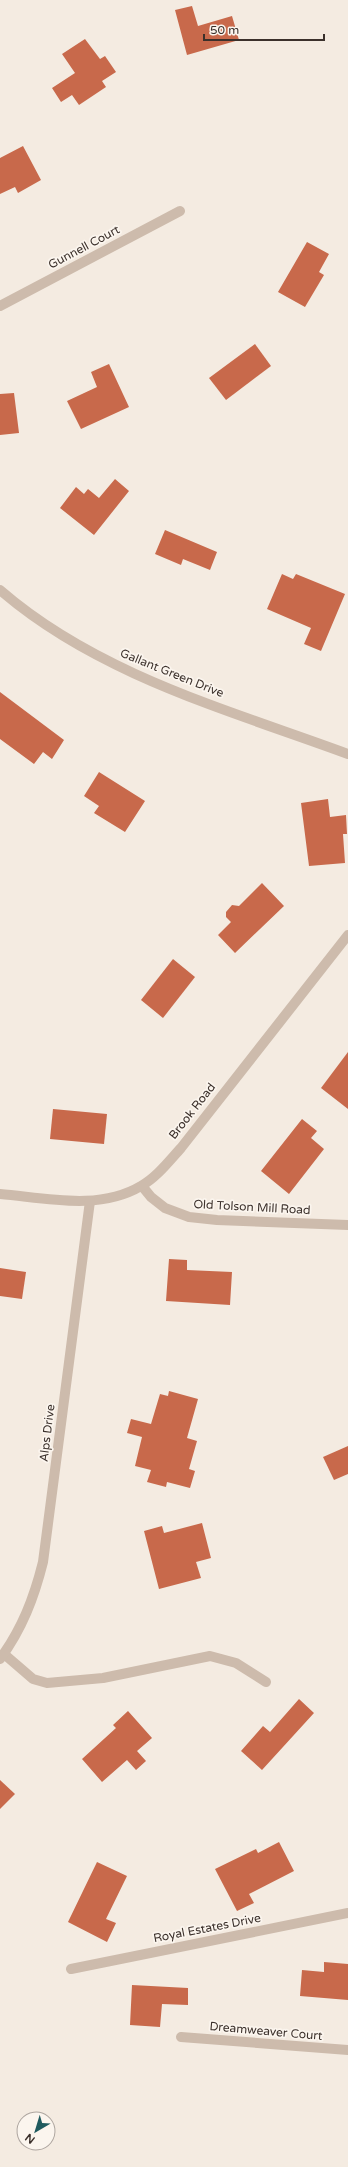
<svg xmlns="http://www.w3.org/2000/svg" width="348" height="2167" font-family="'Varela Round',sans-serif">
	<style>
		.building { fill: #c8694b }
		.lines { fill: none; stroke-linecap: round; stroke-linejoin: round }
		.minor { stroke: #cdbbac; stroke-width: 10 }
		.labels { text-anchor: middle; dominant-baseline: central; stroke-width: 3.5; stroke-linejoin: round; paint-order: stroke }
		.street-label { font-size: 12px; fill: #3b302b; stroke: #fbf5ee }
	</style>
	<rect width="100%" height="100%" fill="#f4ebe1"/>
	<g class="building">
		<polygon points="192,6 198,26 232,16 239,40 187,55 175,10"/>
		<polygon points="85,39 100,59 105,56 116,72 102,81 106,87 79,105 72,95 61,102 52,88 75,73 62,54"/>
		<polygon points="23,146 41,180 18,193 15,187 0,194 0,158"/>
		<polygon points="307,242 329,254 319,272 324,275 305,307 278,292"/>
		<polygon points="255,344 271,366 226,400 209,378"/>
		<polygon points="109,364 129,407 81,429 67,401 97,387 91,372"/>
		<polygon points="14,393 19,433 0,435 0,394"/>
		<polygon points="115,479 129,491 94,535 60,508 76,487 84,494 88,489 99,498"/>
		<polygon points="165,530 217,552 210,570 183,559 181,565 155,554"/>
		<polygon points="282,574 293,579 296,574 345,594 321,651 304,644 311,628 267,609"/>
		<polygon points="0,692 64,740 52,759 43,752 34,764 0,739"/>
		<polygon points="99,772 145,801 125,832 94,813 99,806 84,796"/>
		<polygon points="328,799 330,817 346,815 347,834 343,834 345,863 309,866 301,803"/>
		<polygon points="262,883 284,906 235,953 218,935 231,922 226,917 226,912 232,905 239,906"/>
		<polygon points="173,959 195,977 163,1018 141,1000"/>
		<polygon points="348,1052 348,1109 321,1088"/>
		<polygon points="53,1109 107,1114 104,1144 50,1139"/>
		<polygon points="302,1119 317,1131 311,1138 324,1149 289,1194 261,1171"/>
		<polygon points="169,1259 187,1260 187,1270 232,1272 230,1305 166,1301"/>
		<polygon points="0,1268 26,1272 22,1299 0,1296"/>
		<polygon points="169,1391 198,1399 187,1438 197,1441 189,1469 195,1471 190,1488 167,1482 166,1487 147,1482 151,1470 135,1466 142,1437 127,1433 131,1419 151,1424 160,1394 168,1396"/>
		<polygon points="348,1446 348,1474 334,1480 323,1457"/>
		<polygon points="202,1523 211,1558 196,1562 201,1578 159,1589 144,1531 162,1526 164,1533"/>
		<polygon points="299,1699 314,1713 262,1770 241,1751 263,1726 270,1732"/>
		<polygon points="128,1711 152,1738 137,1751 146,1761 136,1770 127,1760 102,1782 82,1759 116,1728 113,1725"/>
		<polygon points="0,1780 15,1794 0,1809"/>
		<polygon points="279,1842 294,1871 249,1894 254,1903 237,1911 215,1869 256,1849 258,1853"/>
		<polygon points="97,1862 127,1876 106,1919 116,1923 107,1942 68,1922"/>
		<polygon points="324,1962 348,1964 348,2000 300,1996 302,1970 324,1972"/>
		<polygon points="132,1985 188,1988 188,2005 162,2004 160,2027 130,2025"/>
	</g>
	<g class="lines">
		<g class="minor">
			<polyline points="0,306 180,211"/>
			<path d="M0 590C98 675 229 710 348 754"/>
			<polyline points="142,1186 151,1197 165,1208 189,1217 217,1220 348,1225"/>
			<path d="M0 1194C46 1198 99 1211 141 1186 157 1177 169 1161 181 1148L348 935"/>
			<polyline points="4,1654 33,1679 47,1683 103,1678 210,1656 236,1663 266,1682"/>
			<path d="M0 1659C22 1629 34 1598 43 1562L90 1201"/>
			<polyline points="71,1969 348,1913"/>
			<polyline points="181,2037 348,2050"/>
		</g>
	</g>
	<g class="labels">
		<g class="street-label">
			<text transform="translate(84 247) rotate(-28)">Gunnell Court</text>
			<text transform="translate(172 673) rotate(22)">Gallant Green Drive</text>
			<text transform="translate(192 1111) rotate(-52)">Brook Road</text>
			<text transform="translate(252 1207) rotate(3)">Old Tolson Mill Road</text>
			<text transform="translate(47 1433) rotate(-83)">Alps Drive</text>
			<text transform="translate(207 1928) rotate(-11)">Royal Estates Drive</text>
			<text transform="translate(266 2031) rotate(5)">Dreamweaver Court</text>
		</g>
	</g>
	<g transform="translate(36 2131) rotate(218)"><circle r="19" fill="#fbf5ee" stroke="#aea6a0"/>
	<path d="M0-3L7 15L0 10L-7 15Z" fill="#1f5a5e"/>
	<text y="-6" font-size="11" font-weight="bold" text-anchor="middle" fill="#3b302b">N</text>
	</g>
	<path d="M204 34v6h120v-6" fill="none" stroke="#3b302b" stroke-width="2"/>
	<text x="210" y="34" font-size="12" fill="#3b302b" stroke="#fbf5ee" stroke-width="3" paint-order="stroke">50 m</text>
</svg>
